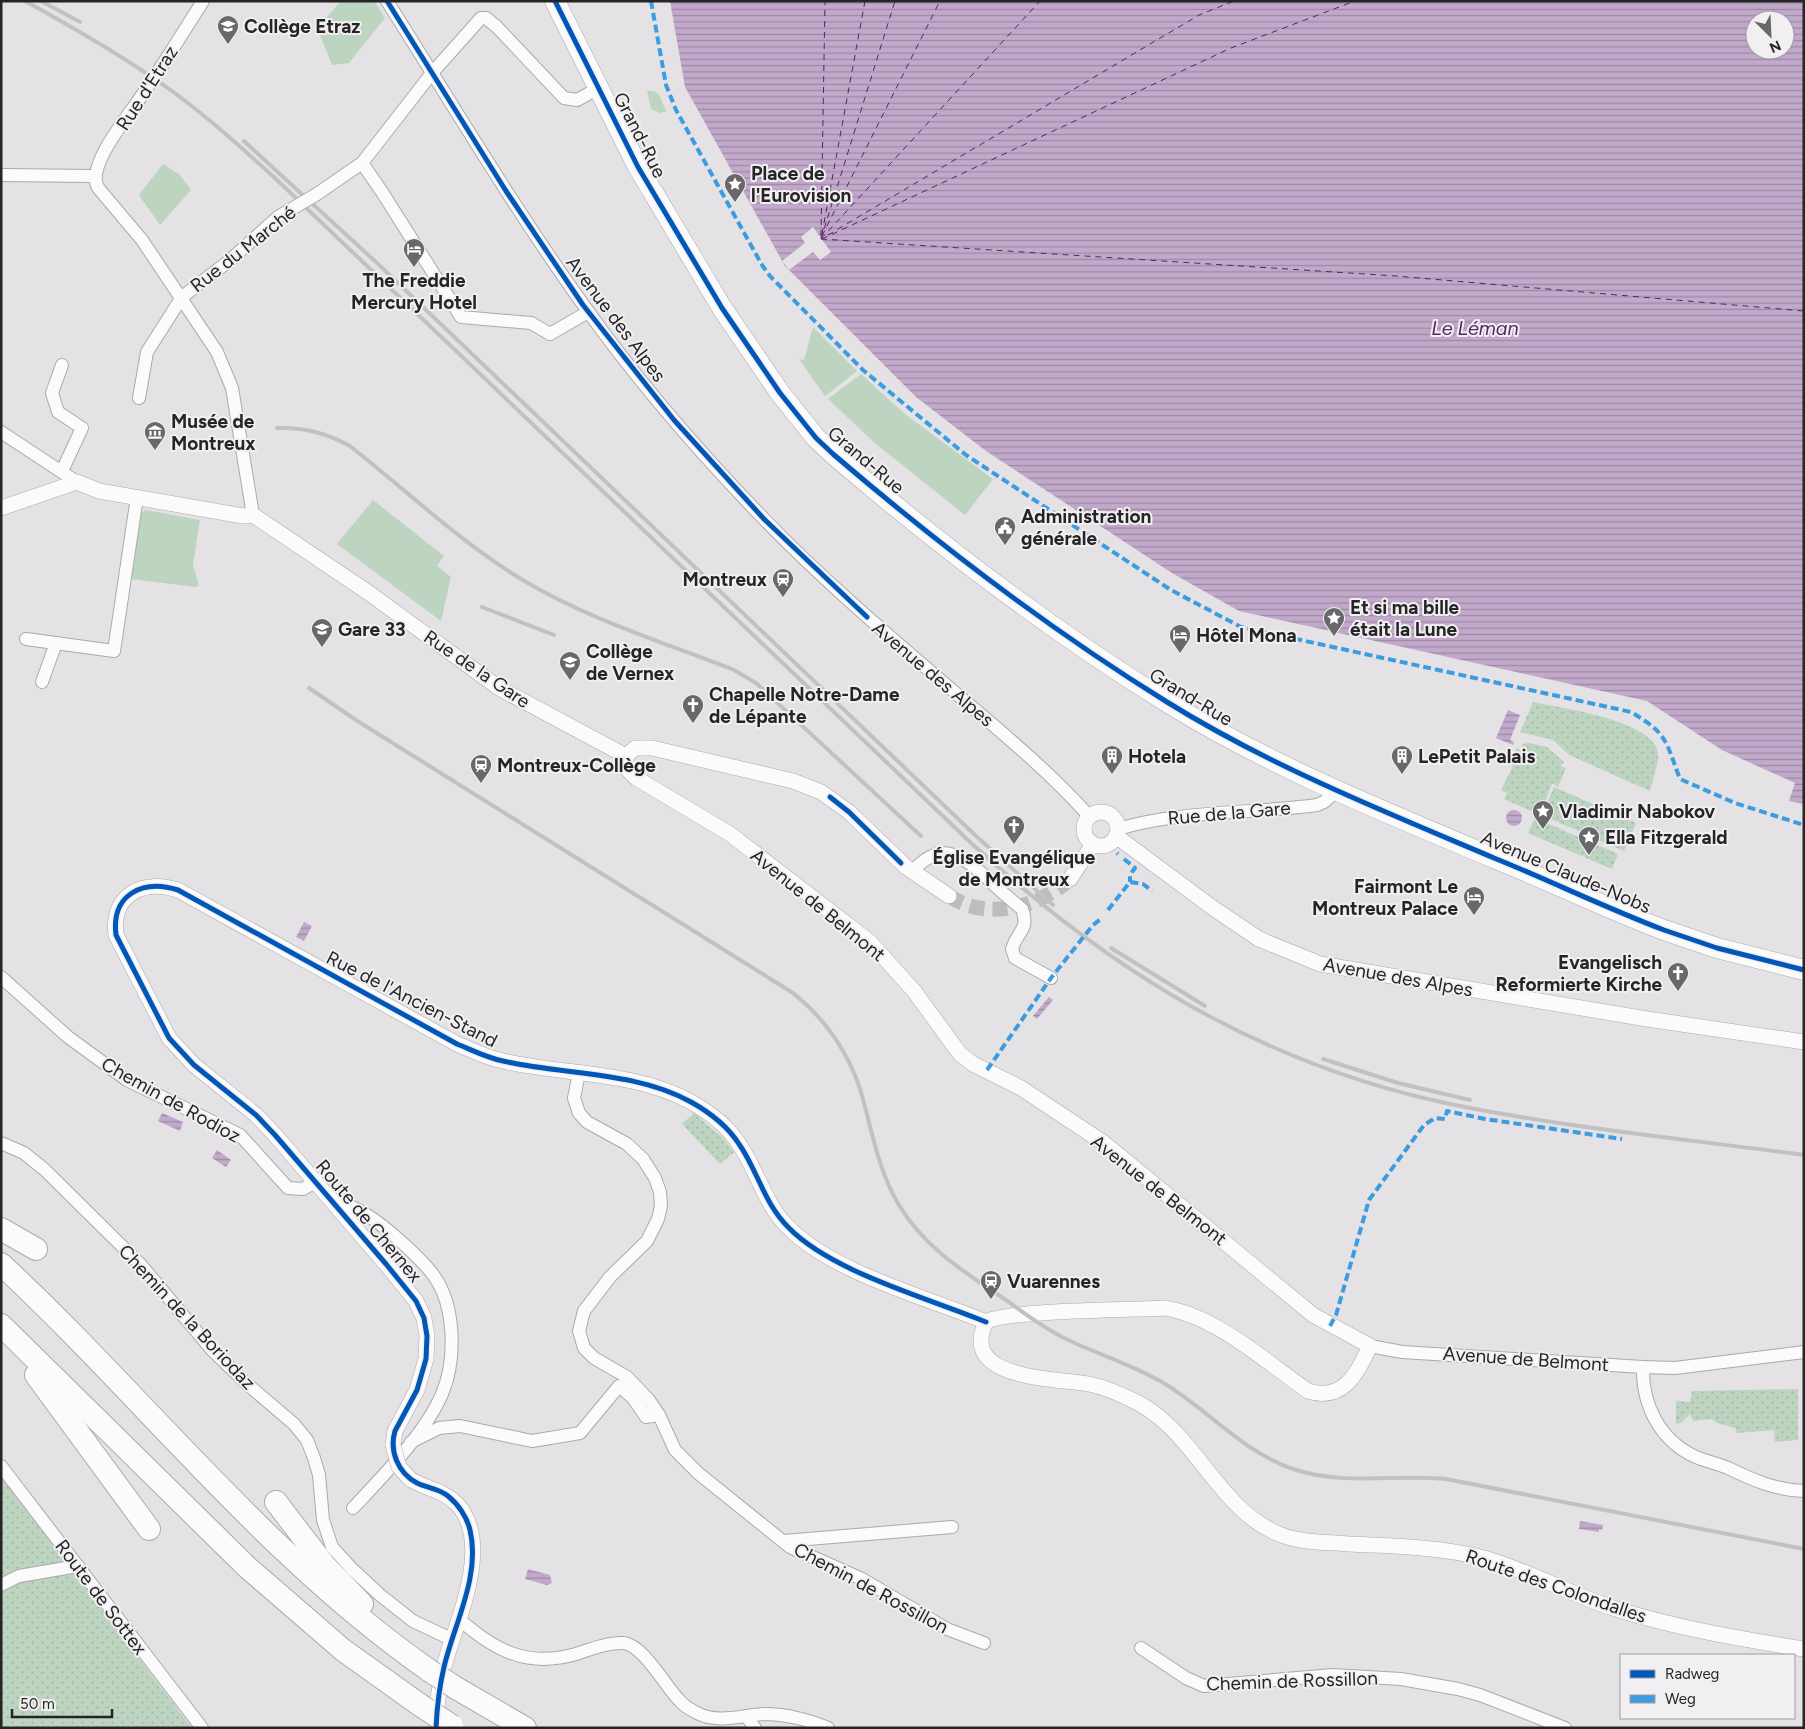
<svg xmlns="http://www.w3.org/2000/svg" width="1805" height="1729" font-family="Figtree,sans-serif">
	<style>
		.grass { fill: url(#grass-dots) }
		.park { fill: #bdd5c0 }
		.water { fill: url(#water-rules); fill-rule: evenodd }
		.pier { fill: #e4e2e5 }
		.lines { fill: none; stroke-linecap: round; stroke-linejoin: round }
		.ferry { stroke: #542662; stroke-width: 1; stroke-dasharray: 6 5; stroke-linecap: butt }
		.tertiary-tunnel { stroke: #bebcbf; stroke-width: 15; stroke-dasharray: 15 8; stroke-linecap: butt }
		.minor-casing { stroke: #aba9ac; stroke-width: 14 }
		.tertiary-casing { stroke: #aba9ac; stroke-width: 16 }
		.primary-casing { stroke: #aba9ac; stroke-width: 21 }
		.motorway-casing { stroke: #aba9ac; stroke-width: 24 }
		.minor { stroke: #fbfbfb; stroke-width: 12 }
		.tertiary { stroke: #fbfbfb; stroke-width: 15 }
		.primary { stroke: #fbfbfb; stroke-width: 20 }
		.motorway { stroke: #fbfbfb; stroke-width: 22 }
		.rail { stroke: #c2c1c2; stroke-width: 4 }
		.minor-bridge-casing { stroke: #aba9ac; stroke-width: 14; stroke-linecap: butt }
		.tertiary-bridge-casing { stroke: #aba9ac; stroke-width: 16; stroke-linecap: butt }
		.motorway-bridge-casing { stroke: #aba9ac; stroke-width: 24; stroke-linecap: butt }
		.minor-bridge { stroke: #fbfbfb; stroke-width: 12 }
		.tertiary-bridge { stroke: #fbfbfb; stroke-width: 15 }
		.motorway-bridge { stroke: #fbfbfb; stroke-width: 22 }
		.quiet { stroke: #3c9ce0; stroke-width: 4; stroke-dasharray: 8 4; stroke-linecap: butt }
		.cycleway-casing { stroke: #f2eff3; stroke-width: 8 }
		.cycleway { stroke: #0057b8; stroke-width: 5 }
		.labels { text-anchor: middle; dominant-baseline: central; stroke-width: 4; stroke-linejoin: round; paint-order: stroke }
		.poi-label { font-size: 19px; font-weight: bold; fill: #262526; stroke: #f2eff3; text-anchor: start }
		.street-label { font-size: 19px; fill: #262526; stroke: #f2eff3 }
		.water-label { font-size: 20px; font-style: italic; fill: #542662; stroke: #f2eff3 }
	</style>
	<defs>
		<pattern id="grass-dots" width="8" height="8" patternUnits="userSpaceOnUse" patternTransform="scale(1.25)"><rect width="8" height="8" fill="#bdd5c0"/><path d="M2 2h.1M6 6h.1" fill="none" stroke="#a2b7a5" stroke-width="1.8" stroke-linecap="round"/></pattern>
		<pattern id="water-rules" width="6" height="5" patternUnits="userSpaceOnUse" patternTransform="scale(1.25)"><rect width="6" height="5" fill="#c2a8ca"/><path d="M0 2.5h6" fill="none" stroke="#9d89a4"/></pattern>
	</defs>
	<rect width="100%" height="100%" fill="#e4e2e5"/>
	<g class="grass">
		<path d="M1533 702C1561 708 1646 719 1657 749 1661 760 1652 780 1650 791L1569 755 1553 740 1520 732Z"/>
		<polygon points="1529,743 1547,747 1564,762 1560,766 1566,768 1558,787 1552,783 1542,810 1544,810 1554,787 1636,823 1624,851 1537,813 1540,807 1536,805 1533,812 1504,799 1507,793 1501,790 1513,766 1509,763 1516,748 1521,750 1522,744"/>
		<polygon points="1535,818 1618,854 1612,869 1528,833"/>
		<polygon points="694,1113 723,1138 734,1152 720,1164 682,1124"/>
		<polygon points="1798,1389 1798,1440 1775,1442 1774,1430 1737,1433 1735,1428 1717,1423 1712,1419 1693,1421 1690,1414 1681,1423 1676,1424 1676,1401 1690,1402 1692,1391"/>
		<polygon points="1,1477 192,1728 1,1728"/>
	</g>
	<g class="park">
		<polygon points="341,1 374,1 385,18 349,63 332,65 317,28"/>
		<path d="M647 91C663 89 660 103 667 111L659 113 651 109Z"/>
		<polygon points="163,164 179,174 191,190 160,225 139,195"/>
		<polygon points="813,327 857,371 825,396 799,359 804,360"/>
		<polygon points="861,374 906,415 993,479 965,515 876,444 828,399"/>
		<polygon points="373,500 444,556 437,566 451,577 441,621 337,544"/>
		<polygon points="146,510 200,520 193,565 199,585 196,587 130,579 140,513"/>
	</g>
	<g class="water">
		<path d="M670 1H1804V804L1789 801 1795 783 1722 750 1647 701 1239 611 1172 573 986 451 916 397 785 266 685 87ZM1755 20H1785V50H1755Z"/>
		<polygon points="1508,710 1520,715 1510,740 1514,742 1513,745 1496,738"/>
		<circle cx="1514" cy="818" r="8"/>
		<polygon points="304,922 312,926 304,941 296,937"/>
		<polygon points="1049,997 1053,1000 1037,1019 1033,1016"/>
		<polygon points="162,1113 183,1122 180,1131 158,1121"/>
		<polygon points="217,1150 231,1160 226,1167 212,1158"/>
		<polygon points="1580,1521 1603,1525 1602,1530 1599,1529 1599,1532 1579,1529"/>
		<polygon points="528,1569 550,1575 552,1583 547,1585 525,1579"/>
	</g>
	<polygon class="pier" points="813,227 831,252 820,260 813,252 789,270 782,261 805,243 801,237"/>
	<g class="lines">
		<g class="ferry">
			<polyline points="822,234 865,1"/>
			<polyline points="828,235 1199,15 1234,1"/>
			<polyline points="821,236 825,1"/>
			<polyline points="822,236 940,1"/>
			<polyline points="821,239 1396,276 1804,311"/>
			<polyline points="821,239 1040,1"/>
			<polyline points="821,239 895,1"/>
			<polyline points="822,239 1231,48 1355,1"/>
		</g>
		<path class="tertiary-tunnel" d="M949 896C987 921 1038 908 1070 879"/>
		<g class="minor-casing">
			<g id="minor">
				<path d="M387 1C451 102 512 205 582 303 636 379 699 452 764 519 821 578 883 631 945 684 995 727 1045 767 1089 816"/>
				<polyline points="165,61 203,1"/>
				<path d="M138 101C126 119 84 169 99 189L142 240 217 352 232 388 253 515"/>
				<polyline points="362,163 382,192 461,317 531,323 550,334 588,312"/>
				<polyline points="1,175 94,176"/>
				<polyline points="317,194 362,163 432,73 481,18 486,18 497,27 564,98 577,100 599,88"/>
				<polyline points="62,365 52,393 58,412 82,428 62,471"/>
				<polyline points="139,398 147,352 182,297 229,261 278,217"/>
				<polyline points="1,432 77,482"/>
				<polyline points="26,639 114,651 137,497"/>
				<polyline points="42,682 56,643"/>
				<path d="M1118 829C1182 810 1251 814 1317 805L1324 802 1336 791"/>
				<path d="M912 872C941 839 961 855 987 878 998 889 1010 899 1022 909 1030 930 1017 931 1012 949L1015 958 1051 978"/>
				<polyline points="1,977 68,1037 127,1080 240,1135 288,1188 303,1189 317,1181"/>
				<polyline points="579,1073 574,1098 579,1113 587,1122 627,1144 643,1159 655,1178 660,1192 661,1206 658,1219 647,1241 610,1277 584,1311 579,1331 584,1348 594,1358 627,1377 649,1400 659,1415 675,1450 698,1473 790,1547 862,1579 947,1629 984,1643"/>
				<polyline points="1,1143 24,1153 45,1170 141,1265 212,1350 247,1384 294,1424 307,1440 314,1458 319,1475 323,1520 332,1547 352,1569 380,1595 413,1621 453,1640"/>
				<path d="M332 1199C344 1203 356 1208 367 1215 385 1226 422 1259 434 1276 456 1307 456 1361 442 1394 425 1434 382 1477 353 1508"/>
				<polyline points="1370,1346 1402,1352 1643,1367 1675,1368 1804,1352"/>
				<path d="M1643 1367C1642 1405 1660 1441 1696 1457 1706 1461 1718 1464 1728 1468 1753 1480 1775 1490 1804 1491"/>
				<polyline points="411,1442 439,1428 460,1426 532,1441 580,1433 619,1386 633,1398 646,1417 659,1415"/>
				<polyline points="1,1466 202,1728"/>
				<polyline points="784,1541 952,1527"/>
				<polyline points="1,1585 19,1576 78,1566"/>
				<path d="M459 1619C495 1651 528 1668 576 1654 591 1649 609 1642 624 1643 643 1645 666 1687 679 1700 683 1705 691 1710 697 1713 718 1724 743 1715 765 1714 785 1714 810 1720 828 1728"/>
				<polyline points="1141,1648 1186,1678 1204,1686 1333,1675 1401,1679 1458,1689 1480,1695 1565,1728"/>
				<polyline points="746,1716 755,1728"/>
			</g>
		</g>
		<g class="tertiary-casing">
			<g id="tertiary">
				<polyline points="1,508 77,482 99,491 243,516 253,515 369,593 499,688 626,756"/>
				<path d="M626 756V768L636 778 730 834 870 942 914 991 960 1054 973 1064 1021 1088 1104 1143 1313 1315 1370 1346C1357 1373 1344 1402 1308 1391 1266 1362 1215 1315 1164 1308 1134 1310 1003 1310 986 1322"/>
				<polyline points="626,756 635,748 652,748 793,781 821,792 849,812 906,867 949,896"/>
				<circle cx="1101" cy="829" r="17"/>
				<polyline points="1116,836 1213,908 1259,939 1320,964 1647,1019 1804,1042"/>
				<polyline points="1070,879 1093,844"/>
				<path d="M986 1322C958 1380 1055 1378 1089 1384 1102 1387 1116 1392 1128 1398 1195 1426 1216 1512 1284 1536 1305 1543 1328 1542 1349 1544 1394 1546 1441 1547 1484 1558 1530 1571 1571 1595 1616 1609 1676 1628 1741 1639 1804 1649"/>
				<path d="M393 1445 395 1431 417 1390 426 1359 427 1336 424 1318 416 1301 386 1264 275 1135 256 1115 194 1065 169 1038 116 935C111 894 143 879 178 890L457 1044C472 1050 487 1058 503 1061 564 1075 635 1071 691 1102 709 1112 728 1127 739 1144 758 1171 764 1204 789 1228 832 1272 928 1298 986 1322"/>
				<path d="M410 1479C426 1489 443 1490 457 1504 494 1544 456 1622 444 1666 439 1685 437 1704 436 1723"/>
			</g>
		</g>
		<g class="primary-casing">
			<path id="primary" d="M555 1 638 167 722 308 780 393 816 438 833 454C938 544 1049 629 1167 702 1270 766 1383 811 1494 858 1551 881 1606 908 1664 930L1717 948 1804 970"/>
		</g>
		<g class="motorway-casing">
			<g id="motorway">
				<polyline points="1,1229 36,1249"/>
				<path d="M1 1264C146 1399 266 1557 430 1671"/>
				<polyline points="1,1325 247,1567 343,1650 420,1705"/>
				<polyline points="36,1375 149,1529"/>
				<polyline points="276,1502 325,1566 362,1604"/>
				<polyline points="456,1688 525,1728"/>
			</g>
		</g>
		<use href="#minor" class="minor"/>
		<use href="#tertiary" class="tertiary"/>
		<use href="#primary" class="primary"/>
		<use href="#motorway" class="motorway"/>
		<g class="rail">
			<path d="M25 1C76 29 125 57 172 91 209 118 243 149 277 180L970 842C1111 972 1261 1064 1450 1104 1567 1128 1686 1139 1804 1155"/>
			<polyline points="41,1 80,22"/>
			<polyline points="244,141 377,263 976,836 1053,905"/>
			<path d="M277 428C303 427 327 433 350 446 407 491 459 541 521 579 587 619 663 642 734 670L756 683 921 836"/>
			<polyline points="482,607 554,635"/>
			<path d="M309 688 359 722 793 993C824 1018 847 1050 860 1089 872 1128 877 1169 899 1205 924 1247 964 1272 1003 1298 1023 1312 1043 1328 1066 1339 1097 1354 1131 1364 1162 1382 1208 1409 1241 1451 1293 1469 1343 1486 1395 1474 1446 1479L1804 1549"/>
			<polyline points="1111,948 1205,1006"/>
			<polyline points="1323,1059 1398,1083 1470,1100"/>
		</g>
		<g class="minor-bridge-casing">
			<g id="minor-bridge">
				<polyline points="138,101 165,61"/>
				<polyline points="278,217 317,194"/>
			</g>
		</g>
		<g class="tertiary-bridge-casing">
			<polyline id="tertiary-bridge" points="393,1445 399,1467 410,1479"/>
		</g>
		<g class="motorway-bridge-casing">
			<g id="motorway-bridge">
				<polyline points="430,1671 456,1688"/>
				<polyline points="420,1705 452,1726"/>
			</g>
		</g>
		<use href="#minor-bridge" class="minor-bridge"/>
		<use href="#tertiary-bridge" class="tertiary-bridge"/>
		<use href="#motorway-bridge" class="motorway-bridge"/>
		<g class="quiet">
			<path d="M651 1 666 85 676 110 762 265 770 276 863 370 966 455 1171 590 1241 627 1631 712C1668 734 1665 740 1680 779L1735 803 1804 825"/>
			<polyline points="1117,853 1118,854"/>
			<polyline points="1124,859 1135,868 1130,875 1130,882"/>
			<polyline points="1108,910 1130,882 1143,884 1152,891"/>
			<polyline points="987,1070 1051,978 1093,925 1102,918"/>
			<polyline points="1330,1326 1336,1315 1369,1200 1424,1125 1435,1118 1445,1119 1447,1111 1485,1119 1622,1139"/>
		</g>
		<g class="cycleway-casing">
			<g id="cycleway">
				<polyline points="387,1 506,191 583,305 674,420 764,519 867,617"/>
				<path d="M555 1 638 167 722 308 780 393 816 438 833 454C938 544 1049 629 1167 702 1270 766 1383 811 1494 858 1551 881 1606 908 1664 930L1717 948 1804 970"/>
				<polyline points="830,797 849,812 901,863"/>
				<path d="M436 1728C437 1707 439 1688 444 1667 454 1624 481 1576 470 1530 467 1517 458 1504 448 1496 438 1488 427 1488 417 1483 398 1473 389 1451 395 1431L417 1390 426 1359 427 1336 424 1318 416 1301 386 1264 275 1135 256 1115 194 1065 169 1038 116 935C111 894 143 879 178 890L457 1044C472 1050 487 1058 503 1061 564 1075 635 1071 691 1102 709 1112 728 1127 739 1144 758 1171 764 1204 789 1228 832 1272 928 1298 986 1322"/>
			</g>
		</g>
		<use href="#cycleway" class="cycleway"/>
	</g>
	<defs>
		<g id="school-pin" transform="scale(1.125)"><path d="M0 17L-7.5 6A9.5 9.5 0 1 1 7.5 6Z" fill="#686769" stroke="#f2eff3"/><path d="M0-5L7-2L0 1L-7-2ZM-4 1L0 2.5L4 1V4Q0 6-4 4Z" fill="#fff"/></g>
		<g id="sight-pin" transform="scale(1.125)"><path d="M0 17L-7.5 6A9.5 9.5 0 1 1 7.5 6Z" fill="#686769" stroke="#f2eff3"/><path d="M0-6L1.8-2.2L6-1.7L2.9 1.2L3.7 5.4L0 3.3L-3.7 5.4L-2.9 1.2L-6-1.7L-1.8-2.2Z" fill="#fff"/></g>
		<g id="hotel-pin" transform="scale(1.125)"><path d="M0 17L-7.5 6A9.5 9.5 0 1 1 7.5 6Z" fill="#686769" stroke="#f2eff3"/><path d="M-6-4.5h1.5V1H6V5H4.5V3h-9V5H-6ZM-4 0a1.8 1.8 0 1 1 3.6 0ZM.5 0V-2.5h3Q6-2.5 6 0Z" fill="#fff"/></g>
		<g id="museum-pin" transform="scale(1.125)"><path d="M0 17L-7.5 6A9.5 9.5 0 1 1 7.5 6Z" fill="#686769" stroke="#f2eff3"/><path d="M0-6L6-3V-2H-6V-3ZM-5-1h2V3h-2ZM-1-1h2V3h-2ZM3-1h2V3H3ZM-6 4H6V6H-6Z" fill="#fff"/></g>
		<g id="civic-pin" transform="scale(1.125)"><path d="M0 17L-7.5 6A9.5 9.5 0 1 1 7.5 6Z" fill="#686769" stroke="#f2eff3"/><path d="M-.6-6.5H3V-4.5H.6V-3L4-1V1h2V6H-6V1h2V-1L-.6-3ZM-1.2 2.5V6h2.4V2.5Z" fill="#fff"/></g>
		<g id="station-pin" transform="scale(1.125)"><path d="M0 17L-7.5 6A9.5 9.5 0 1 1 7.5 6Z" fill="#686769" stroke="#f2eff3"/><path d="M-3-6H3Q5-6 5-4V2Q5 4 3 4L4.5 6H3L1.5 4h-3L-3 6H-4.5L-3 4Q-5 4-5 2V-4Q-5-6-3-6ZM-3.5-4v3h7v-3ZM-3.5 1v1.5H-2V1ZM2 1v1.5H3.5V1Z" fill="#fff"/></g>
		<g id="church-pin" transform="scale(1.125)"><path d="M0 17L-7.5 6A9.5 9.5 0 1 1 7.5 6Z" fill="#686769" stroke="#f2eff3"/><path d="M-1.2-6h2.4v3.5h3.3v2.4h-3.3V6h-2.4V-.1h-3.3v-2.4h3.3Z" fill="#fff"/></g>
		<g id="building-pin" transform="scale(1.125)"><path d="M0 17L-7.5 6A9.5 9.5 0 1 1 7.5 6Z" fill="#686769" stroke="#f2eff3"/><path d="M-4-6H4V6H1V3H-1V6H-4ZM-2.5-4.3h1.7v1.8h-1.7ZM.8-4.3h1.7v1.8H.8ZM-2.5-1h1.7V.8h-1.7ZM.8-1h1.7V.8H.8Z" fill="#fff"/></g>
	</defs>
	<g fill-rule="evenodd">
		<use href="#school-pin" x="228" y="26"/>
		<use href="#sight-pin" x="735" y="184"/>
		<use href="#hotel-pin" x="414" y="249"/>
		<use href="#museum-pin" x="155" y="432"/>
		<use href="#civic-pin" x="1005" y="527"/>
		<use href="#station-pin" x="783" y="579"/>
		<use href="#sight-pin" x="1334" y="618"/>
		<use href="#school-pin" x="322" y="629"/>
		<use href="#hotel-pin" x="1180" y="635"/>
		<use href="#school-pin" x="570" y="662"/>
		<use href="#church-pin" x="693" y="705"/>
		<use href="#building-pin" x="1112" y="756"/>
		<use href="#building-pin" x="1402" y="756"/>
		<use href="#station-pin" x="481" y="765"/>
		<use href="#sight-pin" x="1543" y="811"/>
		<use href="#church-pin" x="1014" y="826"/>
		<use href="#sight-pin" x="1589" y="837"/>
		<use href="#hotel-pin" x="1474" y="897"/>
		<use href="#church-pin" x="1678" y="973"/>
		<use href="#station-pin" x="991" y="1281"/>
	</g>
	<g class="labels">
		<g class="poi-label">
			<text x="244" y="26">Collège Etraz</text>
			<text x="751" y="173">Place de<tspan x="751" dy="22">l'Eurovision</tspan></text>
			<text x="414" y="280" text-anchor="middle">The Freddie<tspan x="414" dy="22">Mercury Hotel</tspan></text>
			<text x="171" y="421">Musée de<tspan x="171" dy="22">Montreux</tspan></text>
			<text x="1021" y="516">Administration<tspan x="1021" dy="22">générale</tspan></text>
			<text x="767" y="579" text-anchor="end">Montreux</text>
			<text x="1350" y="607">Et si ma bille<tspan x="1350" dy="22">était la Lune</tspan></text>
			<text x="338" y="629">Gare 33</text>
			<text x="1196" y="635">Hôtel Mona</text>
			<text x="586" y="651">Collège<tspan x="586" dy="22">de Vernex</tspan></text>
			<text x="709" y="694">Chapelle Notre-Dame<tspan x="709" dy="22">de Lépante</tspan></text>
			<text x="1128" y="756">Hotela</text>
			<text x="1418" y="756">LePetit Palais</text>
			<text x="497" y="765">Montreux-Collège</text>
			<text x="1559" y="811">Vladimir Nabokov</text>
			<text x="1605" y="837">Ella Fitzgerald</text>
			<text x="1014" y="857" text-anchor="middle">Église Evangélique<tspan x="1014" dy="22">de Montreux</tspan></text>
			<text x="1458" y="886" text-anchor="end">Fairmont Le<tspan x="1458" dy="22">Montreux Palace</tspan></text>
			<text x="1662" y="962" text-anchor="end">Evangelisch<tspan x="1662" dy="22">Reformierte Kirche</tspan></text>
			<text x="1007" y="1281">Vuarennes</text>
		</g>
		<g class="street-label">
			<text transform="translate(147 88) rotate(-57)">Rue d'Etraz</text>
			<text transform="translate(640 135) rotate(63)">Grand-Rue</text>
			<text transform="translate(243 249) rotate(-38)">Rue du Marché</text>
			<text transform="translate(616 319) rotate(53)">Avenue des Alpes</text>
			<text transform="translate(866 460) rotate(40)">Grand-Rue</text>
			<text transform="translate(477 669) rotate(34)">Rue de la Gare</text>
			<text transform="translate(933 674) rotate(40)">Avenue des Alpes</text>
			<text transform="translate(1191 697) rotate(31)">Grand-Rue</text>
			<text transform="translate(1229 813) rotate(-5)">Rue de la Gare</text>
			<text transform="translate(1566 872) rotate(23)">Avenue Claude-Nobs</text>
			<text transform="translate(818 905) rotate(39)">Avenue de Belmont</text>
			<text transform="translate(1398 977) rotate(10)">Avenue des Alpes</text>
			<text transform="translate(412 999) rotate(27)">Rue de l'Ancien-Stand</text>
			<text transform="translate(171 1100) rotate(29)">Chemin de Rodioz</text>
			<text transform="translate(1159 1190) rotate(38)">Avenue de Belmont</text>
			<text transform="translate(369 1221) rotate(50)">Route de Chernex</text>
			<text transform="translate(187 1317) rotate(47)">Chemin de la Boriodaz</text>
			<text transform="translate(1526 1359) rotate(4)">Avenue de Belmont</text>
			<text transform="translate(1556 1586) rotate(19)">Route des Colondalles</text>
			<text transform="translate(871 1588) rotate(28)">Chemin de Rossillon</text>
			<text transform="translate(101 1597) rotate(53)">Route de Sottex</text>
			<text transform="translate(1292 1681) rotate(-2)">Chemin de Rossillon</text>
		</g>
		<g class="water-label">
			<text x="1475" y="328">Le Léman</text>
		</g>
	</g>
	<rect width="1805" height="1729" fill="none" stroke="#262526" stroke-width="5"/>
	<rect x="1620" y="1654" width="175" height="65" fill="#f2eff3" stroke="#a09ea1"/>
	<rect x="1630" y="1670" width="25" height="8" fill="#0057b8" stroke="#a09ea1"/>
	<text x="1665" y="1679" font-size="15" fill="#262526">Radweg</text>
	<rect x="1630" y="1695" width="25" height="8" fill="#3c9ce0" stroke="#a09ea1"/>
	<text x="1665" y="1704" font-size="15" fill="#262526">Weg</text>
	<g transform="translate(1770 35) rotate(156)"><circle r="24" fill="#f2eff3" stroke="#a09ea1"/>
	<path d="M0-4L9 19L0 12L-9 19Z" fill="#686769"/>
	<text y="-8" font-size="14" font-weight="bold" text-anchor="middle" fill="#262526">N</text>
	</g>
	<path d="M12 1709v8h100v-8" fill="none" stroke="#262526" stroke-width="2.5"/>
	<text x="20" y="1709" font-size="15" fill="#262526" stroke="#f2eff3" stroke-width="4" paint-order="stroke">50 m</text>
</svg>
